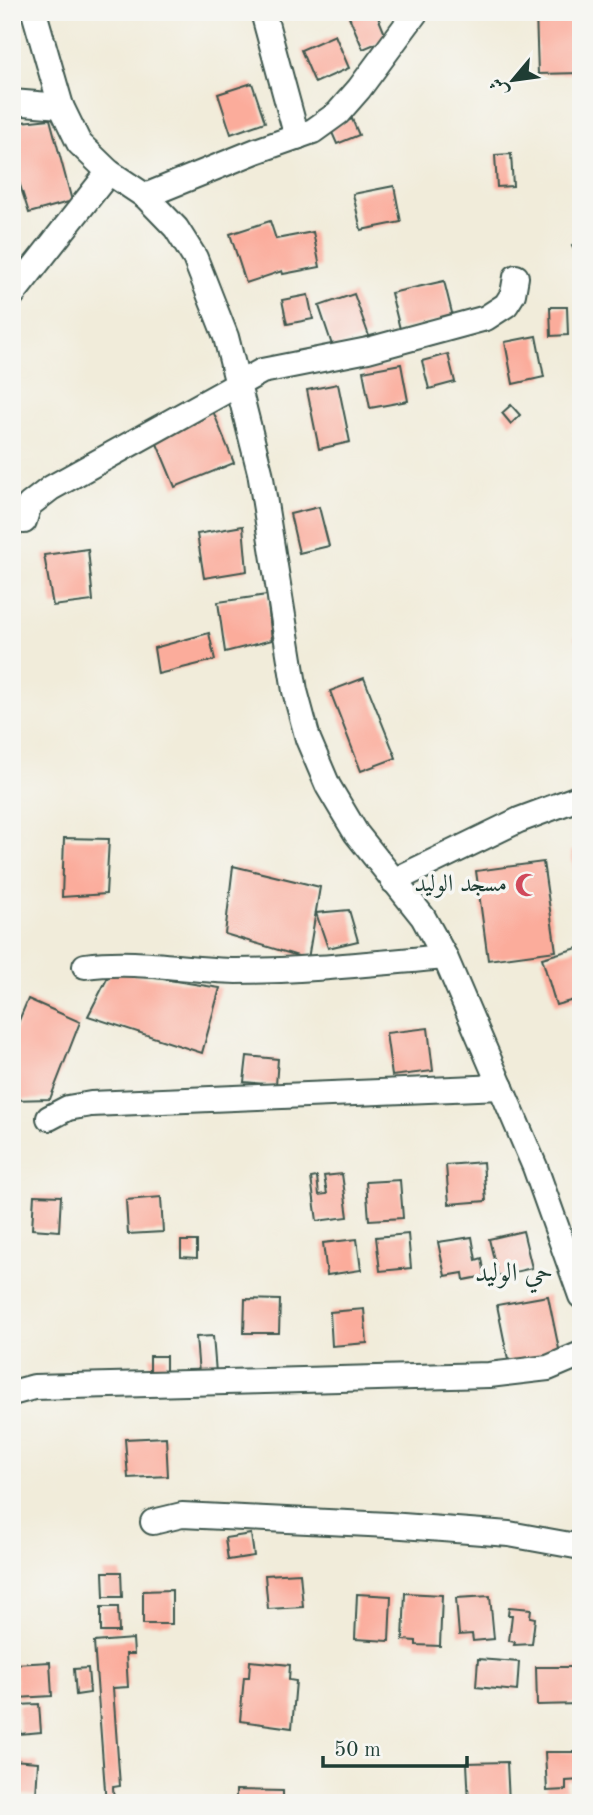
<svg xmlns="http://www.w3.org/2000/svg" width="593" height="1815" font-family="'Old Standard TT',Amiri,serif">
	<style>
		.building { fill: #fbac9b }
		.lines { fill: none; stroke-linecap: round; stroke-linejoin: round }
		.minor-casing { stroke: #3e574d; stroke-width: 28 }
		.minor { stroke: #fff; stroke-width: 24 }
		.labels { text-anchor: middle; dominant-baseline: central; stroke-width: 7; stroke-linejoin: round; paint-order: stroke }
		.poi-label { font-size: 24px; fill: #1f3d34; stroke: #f6f6f2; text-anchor: end }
		.neighbourhood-label { font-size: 26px; fill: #1f3d34; stroke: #f6f6f2 }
	</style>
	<rect width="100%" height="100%" fill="#f6f6f2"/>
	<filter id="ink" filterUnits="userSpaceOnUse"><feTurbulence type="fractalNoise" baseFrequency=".0143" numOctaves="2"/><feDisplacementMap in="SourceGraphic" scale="14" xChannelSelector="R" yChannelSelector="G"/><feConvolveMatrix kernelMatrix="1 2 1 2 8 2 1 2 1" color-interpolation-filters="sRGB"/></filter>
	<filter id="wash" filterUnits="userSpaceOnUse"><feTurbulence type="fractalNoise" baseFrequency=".00686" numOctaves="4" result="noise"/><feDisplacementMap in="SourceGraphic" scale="28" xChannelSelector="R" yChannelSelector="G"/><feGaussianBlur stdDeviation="1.57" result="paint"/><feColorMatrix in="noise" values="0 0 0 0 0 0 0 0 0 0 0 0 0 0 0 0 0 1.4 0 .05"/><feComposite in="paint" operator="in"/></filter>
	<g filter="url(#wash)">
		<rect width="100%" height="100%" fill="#f1ecda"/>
		<g id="blocks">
			<g class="building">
				<polygon points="347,12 376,12 387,39 363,49"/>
				<polygon points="536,12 581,12 581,73 538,74"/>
				<polygon points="335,35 349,68 315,83 301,50"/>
				<polygon points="252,83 265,122 231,134 218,94"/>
				<polygon points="50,119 72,201 29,213 12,160 12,123"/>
				<polygon points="352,119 359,135 337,144 330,128"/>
				<polygon points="511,154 513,186 497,187 495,155"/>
				<polygon points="394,186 401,222 361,230 353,194"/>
				<polygon points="270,221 276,239 313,232 320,267 283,274 282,271 246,283 230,234"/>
				<polygon points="581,241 581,266 572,245"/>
				<polygon points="444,281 453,317 400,329 391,293"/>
				<polygon points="354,294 369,336 333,348 319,306"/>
				<polygon points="308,295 313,319 287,324 282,300"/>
				<polygon points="550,307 567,307 568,335 551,336"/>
				<polygon points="536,336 544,377 513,384 505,342"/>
				<polygon points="448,354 455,382 429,389 422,361"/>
				<polygon points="401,364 408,401 370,408 363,371"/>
				<polygon points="338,384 350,442 319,449 307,390"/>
				<polygon points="511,405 520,415 511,424 502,413"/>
				<polygon points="213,411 234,463 175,487 155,439"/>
				<polygon points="319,507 329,546 299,553 290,514"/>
				<polygon points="243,526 247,571 204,578 197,534"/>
				<polygon points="88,549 93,601 53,606 44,555"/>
				<polygon points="267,595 272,640 225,652 218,602"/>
				<polygon points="209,633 215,660 158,674 154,648"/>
				<polygon points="581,633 581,648 574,638"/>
				<polygon points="364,678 396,758 361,771 330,691"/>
				<polygon points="64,838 109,839 106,894 62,897"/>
				<polygon points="581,850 581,906 579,906 571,851"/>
				<polygon points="543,862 556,951 488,960 476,871"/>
				<polygon points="233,866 320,887 308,959 225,934"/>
				<polygon points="349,910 358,941 328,948 316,913"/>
				<polygon points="581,947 581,998 556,1005 542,958"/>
				<polygon points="111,971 220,988 202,1053 88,1016"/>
				<polygon points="28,999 80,1022 50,1099 12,1100 12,1037"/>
				<polygon points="428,1028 433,1071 392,1076 386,1033"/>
				<polygon points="247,1056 278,1059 276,1085 244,1082"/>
				<polygon points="483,1162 486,1201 449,1204 446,1165"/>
				<polygon points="342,1174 348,1217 317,1221 311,1178 317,1177 319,1195 327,1194 324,1176"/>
				<polygon points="400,1180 403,1218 369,1220 366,1182"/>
				<polygon points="34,1195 61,1196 59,1231 32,1229"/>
				<polygon points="161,1197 163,1232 128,1234 126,1200"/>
				<polygon points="523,1231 532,1268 498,1276 489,1239"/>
				<polygon points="408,1234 411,1268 380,1271 376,1237"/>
				<polygon points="472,1237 476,1260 482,1258 485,1276 464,1280 463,1273 445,1276 438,1242"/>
				<polygon points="357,1239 361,1270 327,1275 323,1243"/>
				<polygon points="181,1241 197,1241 197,1258 181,1257"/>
				<polygon points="548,1296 560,1354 509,1364 497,1305"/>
				<polygon points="245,1299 280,1300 279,1333 244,1333"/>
				<polygon points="364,1309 367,1343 332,1346 330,1312"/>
				<polygon points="213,1336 216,1373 199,1374 196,1337"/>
				<rect x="150" y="1356" width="16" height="20"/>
				<polygon points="166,1437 168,1476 128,1478 125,1439"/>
				<polygon points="251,1534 254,1556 228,1560 225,1538"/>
				<polygon points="103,1572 121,1572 122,1597 104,1597"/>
				<polygon points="300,1573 303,1607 268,1609 265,1575"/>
				<polygon points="172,1590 172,1624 143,1624 143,1591"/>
				<polygon points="405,1593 442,1595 440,1646 416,1645 416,1641 403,1640"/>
				<polygon points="357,1594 391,1596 389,1641 355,1639"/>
				<polygon points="490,1596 494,1639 473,1641 472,1634 459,1635 456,1598"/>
				<polygon points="101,1607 118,1607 119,1632 101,1632"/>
				<polygon points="509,1607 531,1609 530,1617 535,1618 532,1644 514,1645 515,1642 509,1641 512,1615 508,1615"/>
				<polygon points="133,1639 134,1654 126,1654 128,1687 113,1688 120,1786 113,1787 114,1803 106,1803 94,1642"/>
				<polygon points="478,1659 519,1662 517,1691 476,1687"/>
				<polygon points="250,1661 290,1665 289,1680 296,1681 292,1728 240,1721 244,1677 249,1677"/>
				<polygon points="50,1662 52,1696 17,1698 15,1664"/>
				<polygon points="536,1667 581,1667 580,1704 537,1705"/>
				<polygon points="88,1668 90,1693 76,1695 74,1669"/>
				<polygon points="39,1704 41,1732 20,1734 18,1705"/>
				<polygon points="545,1752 581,1752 581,1780 566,1781 566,1790 547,1791"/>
				<polygon points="12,1760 38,1762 36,1796 12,1794"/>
				<polygon points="507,1762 509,1803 469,1803 467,1763"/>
				<polygon points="236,1790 283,1791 283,1803 236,1803"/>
			</g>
		</g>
	</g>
	<g filter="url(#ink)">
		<use href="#blocks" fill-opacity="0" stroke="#3e574d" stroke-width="2"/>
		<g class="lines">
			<g class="minor-casing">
				<g id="minor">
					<polyline points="34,12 61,106 79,143 109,172 145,196 176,228 195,258 226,337 260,472 295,691 308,739 328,786 356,833 423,917 445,957 535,1167 581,1296"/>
					<polyline points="263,12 297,137"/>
					<polyline points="12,102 61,106"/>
					<polyline points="145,196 256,151 313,131 338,113 359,89 416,12"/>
					<polyline points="12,295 109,172"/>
					<polyline points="24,521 29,505 51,488 262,371 368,350 486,318 506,305 513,294 516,277"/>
					<polyline points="393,881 519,820 581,797"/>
					<path d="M85 966C136 959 185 970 236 971 306 971 375 963 445 957"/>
					<polyline points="49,1118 68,1108 91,1104 501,1087"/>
					<polyline points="12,1393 34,1387 489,1375 548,1368 581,1354"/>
					<polyline points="153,1522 182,1515 389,1525 509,1534 581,1547"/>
				</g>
			</g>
			<use href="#minor" class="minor"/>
		</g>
	</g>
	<defs>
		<g id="mosque-bare" transform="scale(1.89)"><path d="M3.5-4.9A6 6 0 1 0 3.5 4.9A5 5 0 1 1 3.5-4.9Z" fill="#d1495b" stroke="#f6f6f2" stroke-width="2.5" paint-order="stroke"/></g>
	</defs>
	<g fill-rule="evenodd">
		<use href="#mosque-bare" x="527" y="885"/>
	</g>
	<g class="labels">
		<g class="poi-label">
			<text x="507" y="885">مسجد الوليد</text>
		</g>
		<g class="neighbourhood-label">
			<text x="514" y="1274">حي الوليد</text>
		</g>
	</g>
	<rect width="593" height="1815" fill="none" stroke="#f6f6f2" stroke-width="42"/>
	<g transform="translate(513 80) rotate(241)" stroke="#f6f6f2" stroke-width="5" paint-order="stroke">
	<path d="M0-5L12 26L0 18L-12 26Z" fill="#1f3d34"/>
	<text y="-10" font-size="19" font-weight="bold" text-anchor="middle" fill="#1f3d34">ش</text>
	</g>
	<path d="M323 1756v10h144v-10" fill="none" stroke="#1f3d34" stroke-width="3.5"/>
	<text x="334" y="1756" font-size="21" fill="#1f3d34" stroke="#f6f6f2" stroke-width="5" paint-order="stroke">50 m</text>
</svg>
